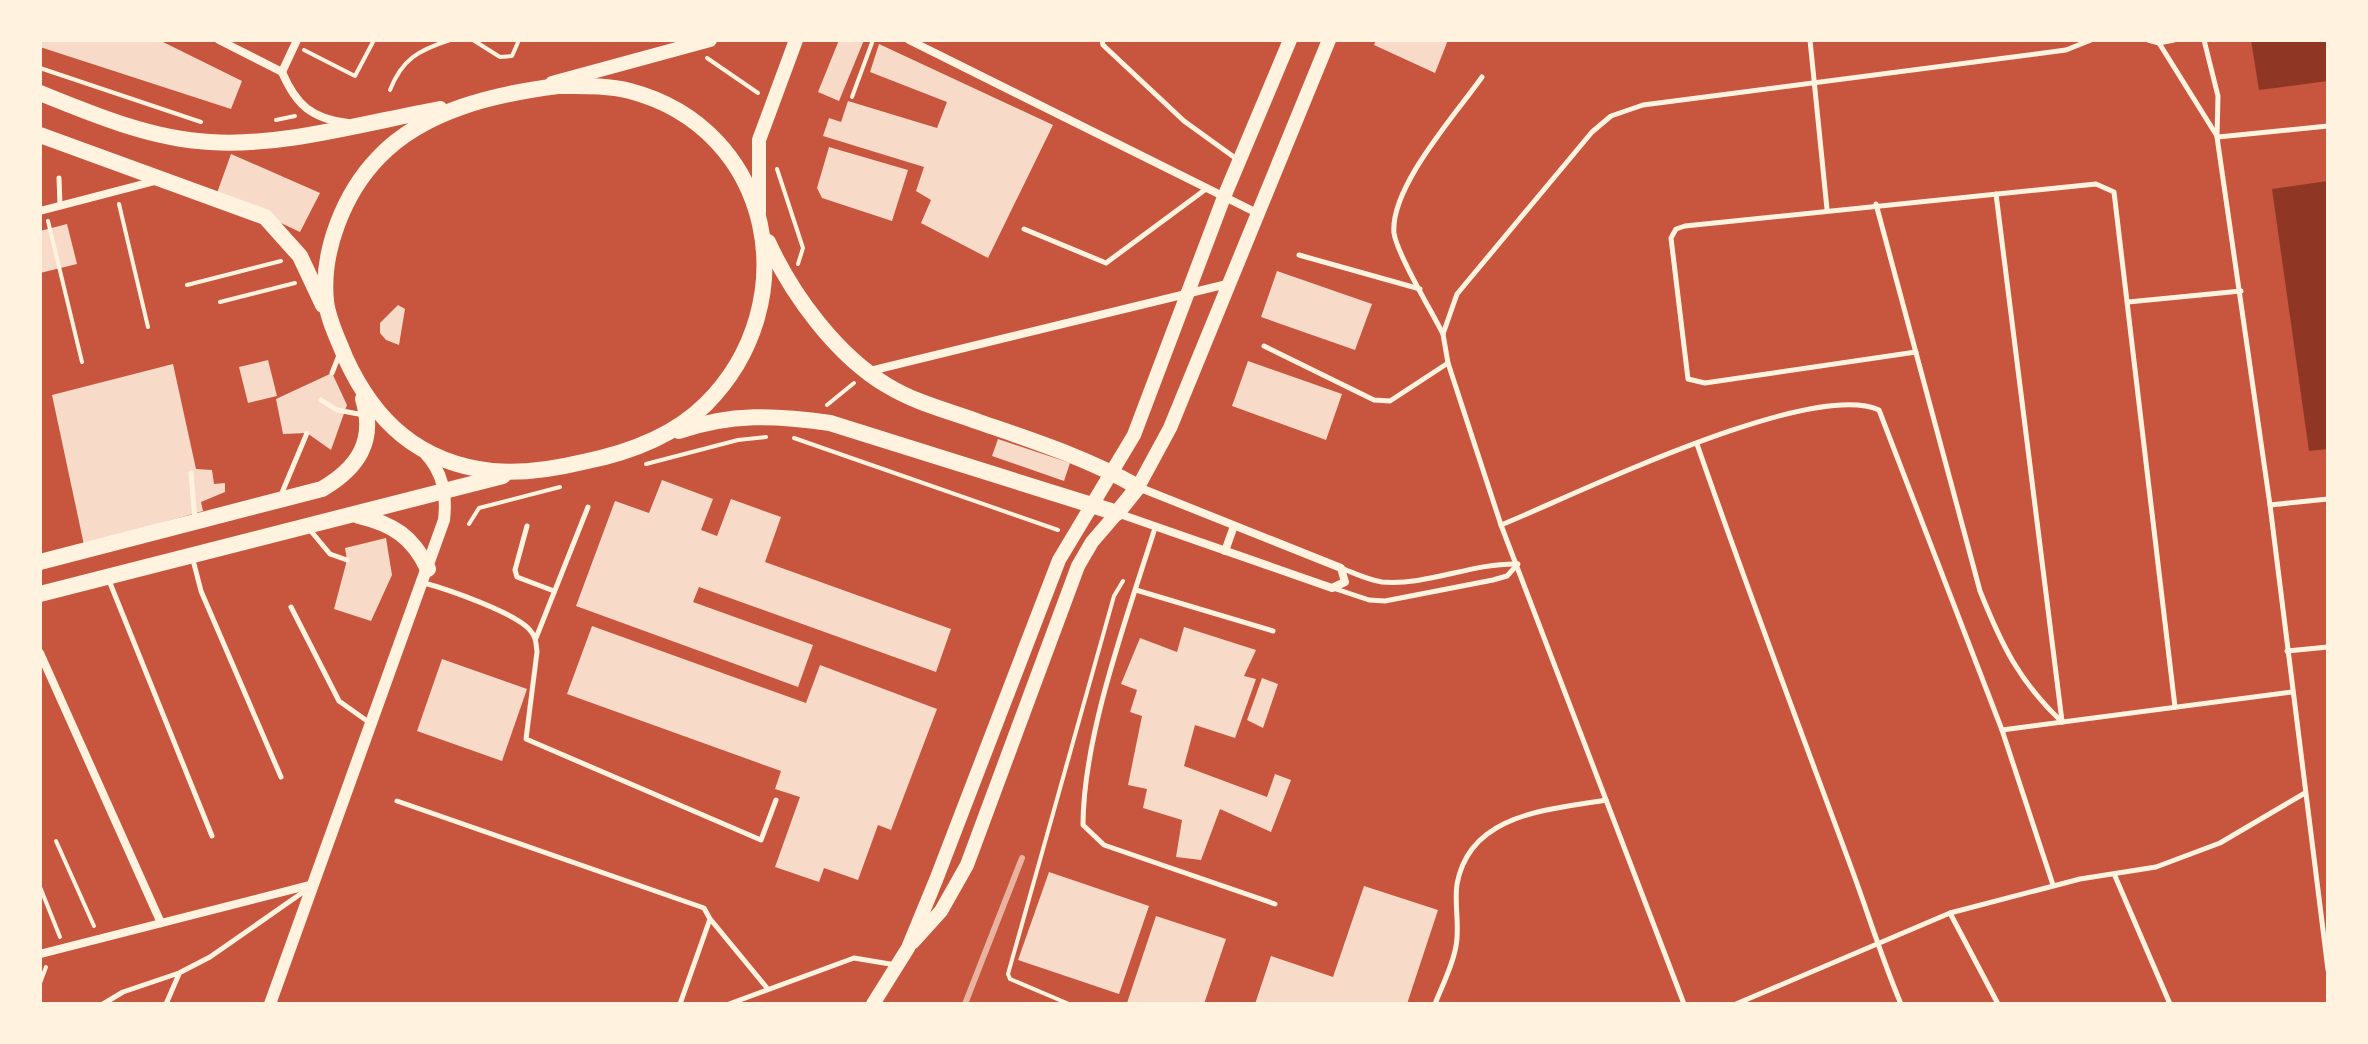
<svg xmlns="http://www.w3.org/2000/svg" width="2368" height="1044" font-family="'Roboto Condensed',sans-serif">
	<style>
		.water { fill: #8f3625 }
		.building { fill: #f7dbc8 }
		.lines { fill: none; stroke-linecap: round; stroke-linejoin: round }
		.path { stroke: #fff3e0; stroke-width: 4 }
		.service { stroke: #fff3e0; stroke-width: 5 }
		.minor { stroke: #fff3e0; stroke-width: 8 }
		.tertiary { stroke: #fff3e0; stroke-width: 12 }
		.secondary { stroke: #fff3e0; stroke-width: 14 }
		.primary { stroke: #fff3e0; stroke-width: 16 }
		.rail { stroke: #e9b49f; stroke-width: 6 }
	</style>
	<rect width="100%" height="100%" fill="#c8553d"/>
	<g class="water">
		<polygon points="2251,40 2328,40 2328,81 2259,90"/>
		<polygon points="2328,181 2328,449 2309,451 2272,189"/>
	</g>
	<g class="building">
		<polygon points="40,40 159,40 242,81 231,109 40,47"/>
		<polygon points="839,40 864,40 839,101 818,92"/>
		<polygon points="1376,40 1448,40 1435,73 1374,45"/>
		<polygon points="879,44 1053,125 988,258 921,223 931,200 916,191 924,167 823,136 829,118 841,122 848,101 937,128 947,102 870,72"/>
		<polygon points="829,147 908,170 892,221 822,198 817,188"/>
		<polygon points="231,154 320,193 300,232 217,193"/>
		<polygon points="67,224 77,264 40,273 40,231"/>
		<polygon points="1277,271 1372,304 1355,350 1261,317"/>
		<polygon points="398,305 405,309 399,345 386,340 380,333 380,323"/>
		<polygon points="268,360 277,396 248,403 239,367"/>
		<polygon points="1248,361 1342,394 1326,440 1232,406"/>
		<polygon points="173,364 196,469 212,470 214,484 225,483 225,492 201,502 203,511 84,545 52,395"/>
		<polygon points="332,373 347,405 331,450 307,433 283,434 276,399"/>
		<polygon points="998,439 1070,463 1064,481 992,456"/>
		<polygon points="662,480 713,499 701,530 717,536 731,499 781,517 765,562 951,629 936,672 699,587 693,602 813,645 798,687 576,606 615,501 649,513"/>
		<polygon points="386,538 392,575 371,621 334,609 347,560 345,548"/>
		<polygon points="592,626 806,703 820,665 937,709 891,830 878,825 858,880 824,868 819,882 775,867 800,797 775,789 781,771 567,694"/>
		<polygon points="1184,627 1256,650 1244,676 1256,679 1235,738 1195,725 1184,766 1267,797 1275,774 1291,780 1271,832 1220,809 1201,860 1176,857 1182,820 1143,808 1147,789 1128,785 1142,716 1130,712 1137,690 1121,684 1140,638 1177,652"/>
		<polygon points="442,659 527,689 502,761 417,731"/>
		<polygon points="1262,678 1278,684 1263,728 1247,720"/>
		<polygon points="1049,872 1149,906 1119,994 1018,960"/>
		<polygon points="1364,886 1438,910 1407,1004 1255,1004 1271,956 1333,977"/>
		<polygon points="1156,916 1226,939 1204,1004 1127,1003"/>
	</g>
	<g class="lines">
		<g class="path">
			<polyline points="473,40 500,57 512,56 519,40"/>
			<polyline points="304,50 355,76 374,40"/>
			<polyline points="707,58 758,93"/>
			<polyline points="40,68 201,122"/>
			<path d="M390 90C402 59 419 50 450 40"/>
			<polyline points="852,97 873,40"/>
			<polyline points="276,120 295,116"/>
			<polyline points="777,169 803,248 798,264"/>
			<polyline points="119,204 148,327"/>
			<polyline points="48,221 82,362"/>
			<polyline points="187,285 281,261"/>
			<polyline points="220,302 295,283"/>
			<polyline points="827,405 854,383"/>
			<polyline points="794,438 1058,530"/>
			<polyline points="646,464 738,440 766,437"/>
			<polyline points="469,524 479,508 560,487"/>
			<polyline points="56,841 94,926"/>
			<polyline points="40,887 60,937"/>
			<polyline points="40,983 46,967"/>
			<polyline points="1069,1004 1010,979 1008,974 1114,596 1123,581"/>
		</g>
		<g class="service">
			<polyline points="1102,40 1103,45 1184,121 1238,160"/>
			<polyline points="1810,40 1827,209"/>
			<polyline points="2148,40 2159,43 2174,40"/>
			<polyline points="2204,40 2218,96 2217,137 2270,505 2328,970"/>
			<polyline points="2159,43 2217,136"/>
			<polyline points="2218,137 2328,126"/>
			<polyline points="59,178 60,205"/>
			<polyline points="1996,194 2062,721"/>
			<path d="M1876 204 1980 591C2002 646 2019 681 2062 722"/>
			<polyline points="1024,229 1106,263 1206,189"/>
			<polyline points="1299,255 1420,289"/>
			<polyline points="2128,302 2241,291"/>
			<path d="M1443 334C1432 312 1397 254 1394 233 1390 187 1456 114 1482 77"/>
			<polyline points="1264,346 1374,400 1390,401 1448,363"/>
			<polyline points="1916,352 1705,383 1688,379 1671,238 1676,229 1685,226 2096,184 2114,192 2175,707"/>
			<polyline points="332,373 340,353"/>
			<polyline points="321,400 337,410 364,415"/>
			<path d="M1697 444C1746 586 1799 726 1851 867 1868 913 1882 959 1901 1004"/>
			<polyline points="191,473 195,520"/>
			<polyline points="281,495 307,433"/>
			<polyline points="2270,505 2328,499"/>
			<path d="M1501 525C1575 495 1810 379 1879 410L2002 730 2053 885"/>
			<polyline points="527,526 515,570 517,577 554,591"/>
			<path d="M1155 528C1128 614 1083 736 1083 825L1104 845 1275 904"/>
			<polyline points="310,530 330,554 347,560"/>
			<polyline points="193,560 201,591 281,777"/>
			<path d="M1341 568C1354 573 1368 580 1382 582 1426 586 1472 563 1517 564"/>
			<polyline points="108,578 212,836"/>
			<path d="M424 583C447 589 513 612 529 629 536 636 536 643 537 652L526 739 761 840 776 800"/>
			<polyline points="1333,588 1369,600 1385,601 1493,580 1507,576 1518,564"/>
			<polyline points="1136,590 1273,631"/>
			<polyline points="291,607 339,701 370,723"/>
			<polyline points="536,638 588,507"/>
			<polyline points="2287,651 2328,647"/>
			<polyline points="2002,730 2292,692"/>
			<polyline points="397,801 704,908 710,919 680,1004"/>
			<polyline points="2115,876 2170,1004"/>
			<polyline points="1950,913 1998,1004"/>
			<polyline points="711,920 767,988"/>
			<polyline points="103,1004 123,992 179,973 210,957 309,888"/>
			<polyline points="166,1004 179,974"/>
			<polyline points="729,1004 854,958 896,965"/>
			<path d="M1435 1004C1442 986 1453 965 1456 946 1460 926 1454 904 1457 884 1470 813 1548 810 1606 800"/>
			<polyline points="1684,1004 1501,525 1448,363 1443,334 1457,294 1592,132 1611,116 1643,105 2066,50 2091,40"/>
			<polyline points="1736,1004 1950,913 2080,879 2156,867 2220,843 2305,793"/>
		</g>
		<g class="minor">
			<polyline points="219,40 282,72"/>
			<polyline points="909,40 1257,213"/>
			<path d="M282 72C296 105 312 119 348 123"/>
			<polyline points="282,72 297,40"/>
			<polyline points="40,211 155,181"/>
			<polyline points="870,371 1227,284"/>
			<polyline points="1117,513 1332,588 1345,582 1341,568 1138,487"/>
			<polyline points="1225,551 1234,526"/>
			<polyline points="40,653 161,923"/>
			<polyline points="40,954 314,884"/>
		</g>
		<path class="tertiary" d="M270 1004 444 520C447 494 443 472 424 452"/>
		<g class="secondary">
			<polyline points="552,83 710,40"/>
			<polyline points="759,212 759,140 796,40"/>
			<polyline points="1138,487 1170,428 1329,40"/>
			<polyline points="913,942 941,911 967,865 1078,566 1092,542 1117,513"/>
			<polyline points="873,1004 908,948 936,880 1059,560 1134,435 1224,197 1290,40"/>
		</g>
		<g class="primary">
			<path d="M558 86C582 86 607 85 630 91 774 129 807 303 706 404 673 437 628 453 583 462 554 469 522 474 492 471 419 463 374 421 345 357 338 339 328 320 326 301 321 251 344 193 379 157 424 110 495 94 558 86Z"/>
			<path d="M40 93C94 115 152 139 210 142 283 147 368 122 440 109"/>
			<polyline points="40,135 265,217 300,256 323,305"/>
			<path d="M679 431C731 413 776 415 830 423L1117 513 1138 487C1087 458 1034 441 979 422 949 411 916 403 888 386 837 356 792 295 768 242"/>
			<path d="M359 516C393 524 413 537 428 569"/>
			<path d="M40 562 322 489C358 468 376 441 363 399"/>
			<polyline points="40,594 503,476"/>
		</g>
		<polyline class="rail" points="965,1004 1022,858"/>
	</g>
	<rect width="2368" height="1044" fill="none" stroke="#fff3e0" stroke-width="84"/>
</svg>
